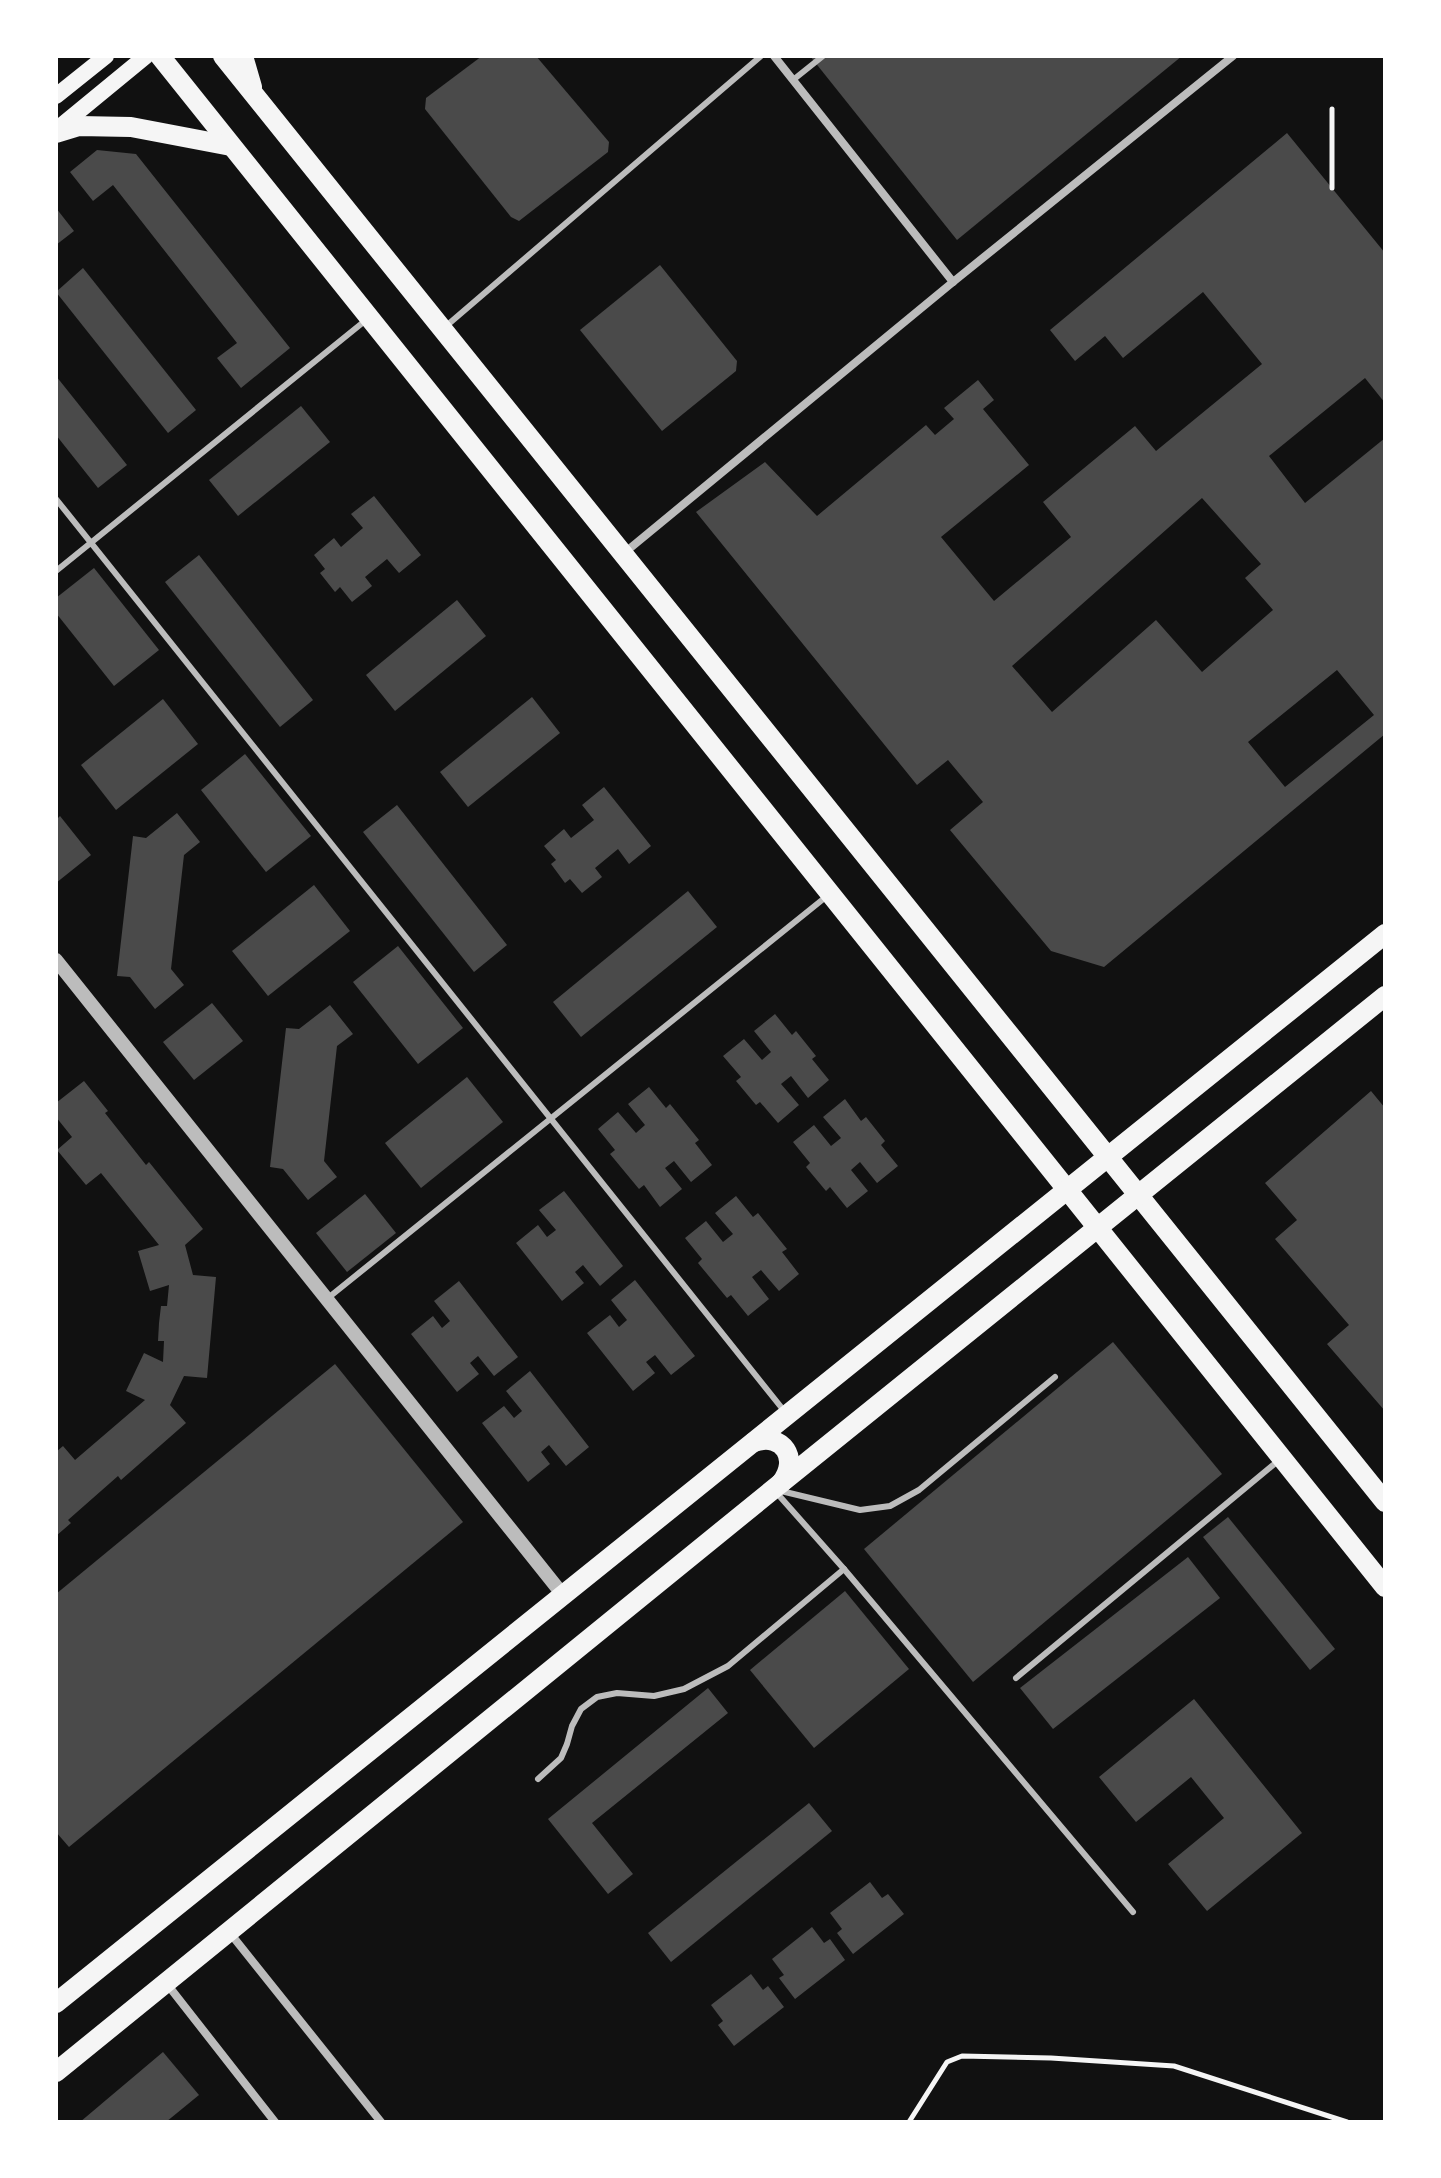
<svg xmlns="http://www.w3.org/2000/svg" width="1441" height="2178" font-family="Jost,sans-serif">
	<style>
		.building { fill: #4a4a4a; fill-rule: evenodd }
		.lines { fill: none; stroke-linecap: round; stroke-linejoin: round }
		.path { stroke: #f5f5f5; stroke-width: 5 }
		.service { stroke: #bcbcbc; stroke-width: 6 }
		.minor { stroke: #bcbcbc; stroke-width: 8 }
		.tertiary { stroke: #bcbcbc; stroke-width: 14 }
		.secondary { stroke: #f5f5f5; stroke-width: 16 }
		.primary { stroke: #f5f5f5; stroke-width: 20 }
	</style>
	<rect width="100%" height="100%" fill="#111"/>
	<g class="building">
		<polygon points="482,56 536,56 609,142 608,152 519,221 511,217 425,109 426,98"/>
		<polygon points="810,56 1182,56 957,240"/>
		<path d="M1287 133 1385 253V403L1365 378 1269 456 1305 503 1385 438V734L1104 967 1051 951 950 830 983 802 948 760 917 785 696 512 765 462 817 516 926 425 935 435 954 419 944 408 978 380 994 400 983 409 1029 465 941 537 994 601 1071 537 1043 502 1135 426 1156 451 1262 364 1203 292 1123 358 1105 336 1075 361 1050 330ZM1202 498 1261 564 1245 578 1273 610 1202 672 1156 620 1052 712 1012 666ZM1337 670 1374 715 1285 787 1248 742Z"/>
		<polygon points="97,150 136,154 290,348 241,388 217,358 237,343 113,185 93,201 70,172"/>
		<polygon points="56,208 74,231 56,245"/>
		<polygon points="660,265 737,361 736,371 662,431 580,330"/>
		<polygon points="83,268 196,410 168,433 56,292"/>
		<polygon points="56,376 127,465 98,488 56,435"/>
		<polygon points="301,406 330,442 238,516 209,480"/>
		<polygon points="374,496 421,555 399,573 387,559 365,577 372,586 352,602 340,587 335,592 320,573 325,569 314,555 334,538 341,547 363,528 351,514"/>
		<polygon points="199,555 313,700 280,727 165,582"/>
		<polygon points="94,568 159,650 114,686 56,613 56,598"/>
		<polygon points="457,600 486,636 395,711 366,675"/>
		<polygon points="532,697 560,733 468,807 440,772"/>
		<polygon points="163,699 198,744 116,810 81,765"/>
		<polygon points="245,754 311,836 266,872 201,790"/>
		<polygon points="604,787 651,846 629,864 618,849 595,868 602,877 582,893 570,879 565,883 551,864 556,860 544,846 564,829 571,838 594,820 582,805"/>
		<polygon points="397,805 507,945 474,972 363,832"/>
		<polygon points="177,813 200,842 184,855 171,969 184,985 155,1009 130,977 117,976 133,836 146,838"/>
		<polygon points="60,816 91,855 56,883 56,820"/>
		<polygon points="314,885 350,931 268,996 232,951"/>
		<polygon points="688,891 717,927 581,1037 553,1002"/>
		<polygon points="398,946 463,1028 418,1064 353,982"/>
		<polygon points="212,1003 243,1041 194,1080 163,1042"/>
		<polygon points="330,1005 353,1034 337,1046 324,1161 337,1177 308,1200 283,1169 270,1167 286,1028 299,1029"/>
		<polygon points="775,1014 792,1035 796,1031 816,1056 812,1059 829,1080 808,1098 791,1076 781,1084 799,1105 778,1123 760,1102 756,1105 736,1081 741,1077 723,1056 744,1039 762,1060 771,1052 754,1031"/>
		<polygon points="467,1077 503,1122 421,1188 385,1143"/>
		<polygon points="84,1081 108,1111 105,1113 146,1165 149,1162 203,1229 185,1245 193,1275 216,1277 207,1378 184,1376 170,1405 186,1423 121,1480 118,1476 68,1520 71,1523 56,1536 56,1452 63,1446 75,1460 145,1400 126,1391 144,1353 163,1362 164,1341 158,1341 159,1323 161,1306 167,1306 169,1285 150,1291 138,1251 159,1245 101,1173 86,1185 57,1150 72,1137 56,1117 56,1103"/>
		<polygon points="649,1087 666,1108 670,1104 699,1140 695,1143 712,1165 691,1182 674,1161 665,1168 682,1189 660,1207 644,1185 639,1189 610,1154 615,1150 598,1129 618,1112 636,1133 645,1125 628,1104"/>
		<polygon points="1371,1091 1385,1108 1385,1411 1327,1344 1349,1325 1275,1239 1297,1220 1265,1183"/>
		<polygon points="845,1099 861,1121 866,1117 885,1141 881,1145 898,1166 877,1183 860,1162 851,1170 868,1191 847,1208 830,1187 826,1191 806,1167 810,1163 793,1142 814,1125 831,1146 841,1138 823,1117"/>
		<polygon points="564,1191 623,1266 600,1286 583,1265 575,1272 584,1283 562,1301 516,1243 538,1225 547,1237 556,1230 539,1210"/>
		<polygon points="365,1194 396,1233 347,1272 316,1233"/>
		<polygon points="736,1196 753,1217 758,1213 787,1249 782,1252 799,1274 779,1291 761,1270 752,1277 769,1299 748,1316 731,1295 727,1298 698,1263 702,1259 685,1238 706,1221 723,1242 733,1234 715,1213"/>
		<polygon points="635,1280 695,1356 671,1375 655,1355 646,1362 655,1373 633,1391 587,1333 610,1315 619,1327 627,1320 611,1300"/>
		<polygon points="459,1281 518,1357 494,1376 478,1356 470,1363 479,1374 457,1392 411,1334 433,1316 442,1328 450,1321 434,1301"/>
		<polygon points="1113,1342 1222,1474 973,1682 864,1549"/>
		<polygon points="335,1364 463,1522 69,1847 56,1832 56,1594"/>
		<polygon points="530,1371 589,1447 566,1466 549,1445 541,1452 550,1464 528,1482 482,1423 504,1406 514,1418 522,1411 506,1391"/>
		<polygon points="1228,1517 1335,1649 1310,1670 1203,1537"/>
		<polygon points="1188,1557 1220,1598 1053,1729 1020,1688"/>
		<polygon points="845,1591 909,1669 814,1748 750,1670"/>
		<polygon points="708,1688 728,1713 592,1823 633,1874 608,1894 548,1819"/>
		<polygon points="1194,1699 1302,1833 1207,1911 1168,1864 1224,1818 1191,1777 1136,1822 1099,1777"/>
		<polygon points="809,1803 832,1831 671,1962 648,1933"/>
		<polygon points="870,1882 882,1898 888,1894 904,1914 853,1954 837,1933 842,1929 830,1913"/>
		<polygon points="812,1927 824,1943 830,1939 845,1960 795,1999 779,1978 784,1975 772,1959"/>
		<polygon points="751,1974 763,1990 768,1986 784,2007 734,2046 718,2025 723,2021 711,2005"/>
		<polygon points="163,2052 199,2095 166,2122 80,2122"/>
	</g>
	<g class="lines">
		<g class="path">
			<polyline points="1332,188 1332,109"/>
			<polyline points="909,2122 947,2062 962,2056 1051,2058 1174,2066 1347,2122"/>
		</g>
		<g class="service">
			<polyline points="793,80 823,56"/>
			<polyline points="445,327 761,56"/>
			<polyline points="56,499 785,1412"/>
			<polyline points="56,571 366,320"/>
			<polyline points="328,1298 827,896"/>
			<polyline points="775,1491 844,1569 1133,1912"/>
			<polyline points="781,1491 860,1510 890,1506 919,1490 1055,1377"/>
			<polyline points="1016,1678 1278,1461"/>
			<polyline points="538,1779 561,1758 567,1744 572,1726 581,1709 597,1697 617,1693 654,1696 684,1689 728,1666 844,1569"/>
		</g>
		<g class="minor">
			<polyline points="774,56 953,282"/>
			<polyline points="623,554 953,282 1233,56"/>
			<polyline points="230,1933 381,2122"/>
			<polyline points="167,1984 275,2122"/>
		</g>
		<polyline class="tertiary" points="56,960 563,1595"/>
		<g class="secondary">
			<polyline points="56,96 106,56"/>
			<polyline points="56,130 146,56"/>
		</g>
		<g class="primary">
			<polyline points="160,56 1385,1587"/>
			<polyline points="223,56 1385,1502"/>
			<polyline points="243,56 252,87"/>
			<polyline points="56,133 79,126 131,127 231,146"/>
			<path d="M754 1442C783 1432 800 1459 781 1483"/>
			<polyline points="56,2003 1385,934"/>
			<polyline points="56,2072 781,1483 1385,996"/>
		</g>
	</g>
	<rect width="1441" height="2178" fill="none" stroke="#ffffff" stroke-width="116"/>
</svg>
